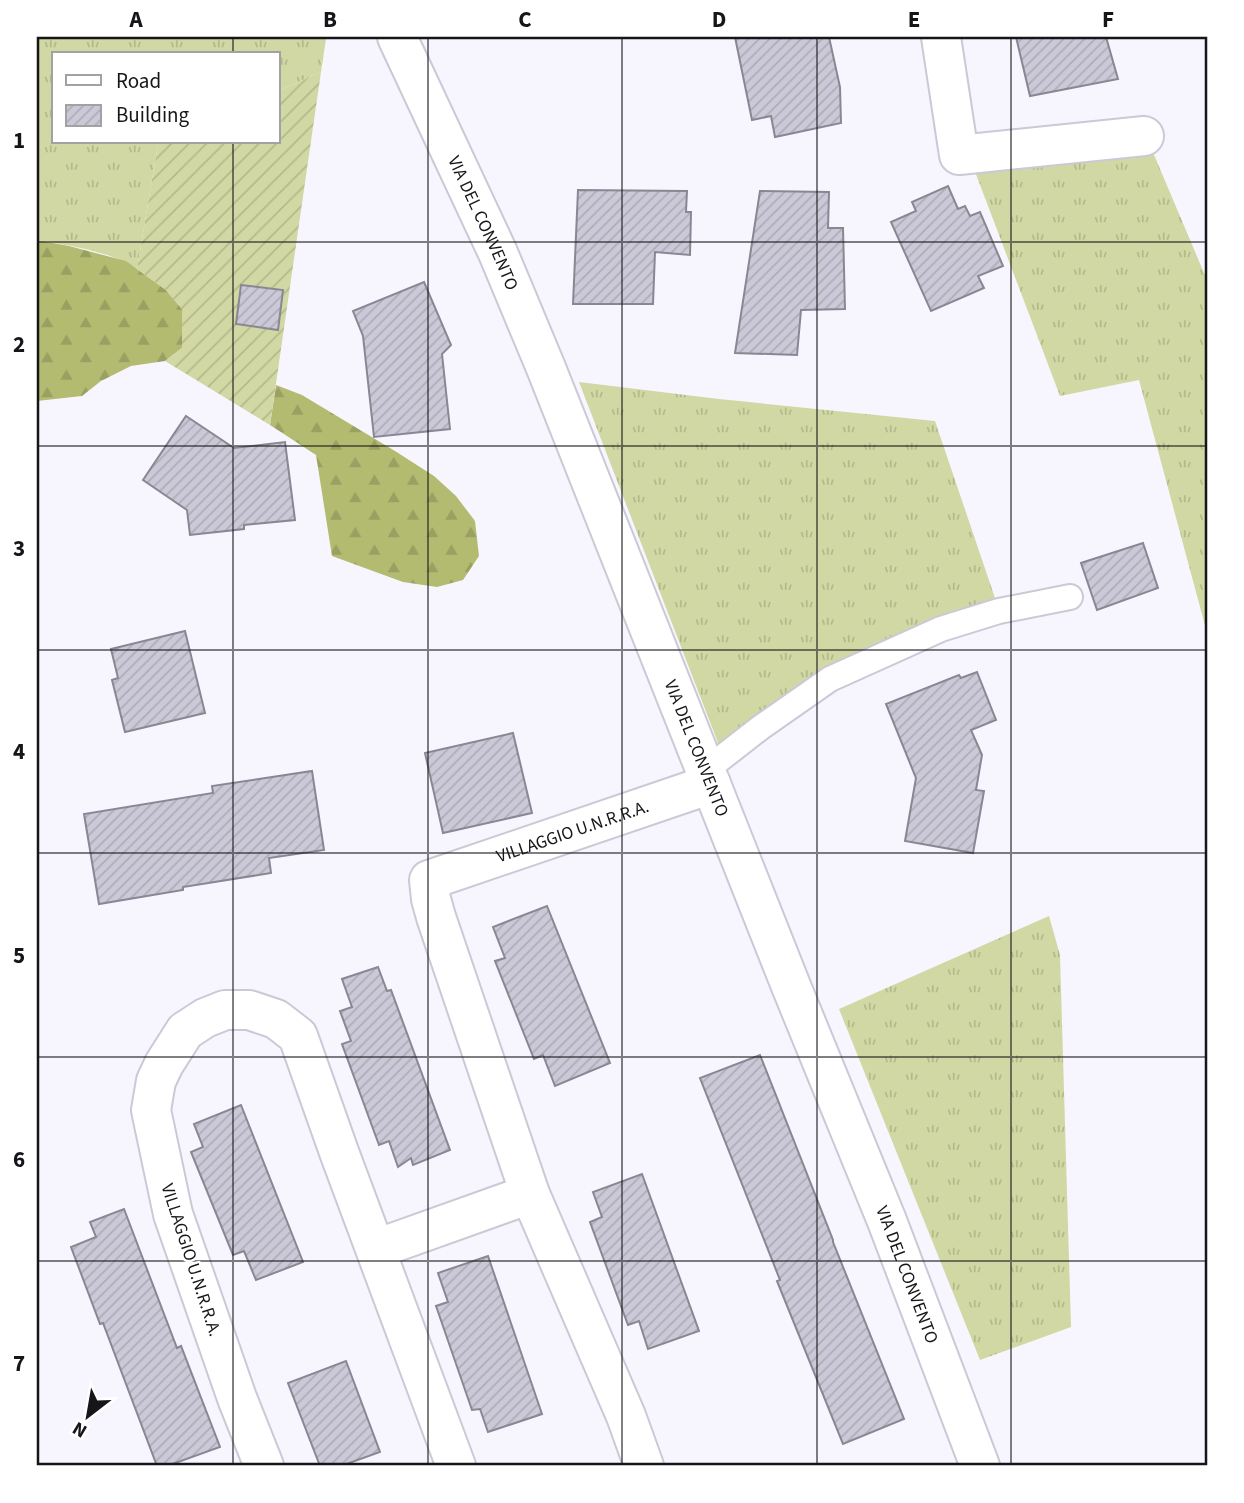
<svg xmlns="http://www.w3.org/2000/svg" width="1244" height="1503" font-family="'Source Sans 3',sans-serif">
	<style>
		.grass { fill: url(#grass-tufts) }
		.forest { fill: url(#forest-firs) }
		.garden { fill: url(#garden-furrows) }
		.building { fill: url(#building-hatch); stroke: #888793; stroke-width: 2 }
		.lines { fill: none; stroke-linecap: round; stroke-linejoin: round }
		.lane-casing { stroke: #cac9d6; stroke-width: 28 }
		.street-casing { stroke: #cac9d6; stroke-width: 42 }
		.lane { stroke: #fff; stroke-width: 24 }
		.street { stroke: #fff; stroke-width: 38 }
		.grid { fill: none; stroke: #16161a; stroke-width: 2; stroke-opacity: 0.55 }
		.labels { text-anchor: middle; dominant-baseline: central; stroke-width: 5; stroke-linejoin: round; paint-order: stroke }
		.street-label { font-size: 18px; fill: #16161a; stroke: #fff }
		.neatline { fill: none; stroke: #16161a; stroke-width: 2.5 }
		.grid-label { font-size: 23px; text-anchor: middle; font-weight: bold; fill: #16161a }
	</style>
	<defs>
		<pattern id="grass-tufts" width="24" height="20" patternUnits="userSpaceOnUse" patternTransform="scale(1.75)"><rect width="24" height="20" fill="#d2d8a3"/><path d="M3 7l-1-3M5 7V3M7 7l1-3M15 17l-1-3M17 17v-4M19 17l1-3" fill="none" stroke="#b4b98c"/></pattern>
		<pattern id="forest-firs" width="22" height="20" patternUnits="userSpaceOnUse" patternTransform="scale(1.75)"><rect width="22" height="20" fill="#b3bb71"/><path d="M5 1l3.5 6h-7zM16 11l3.5 6h-7z" fill="#99a061"/></pattern>
		<pattern id="garden-furrows" width="10" height="10" patternUnits="userSpaceOnUse" patternTransform="scale(1.75)"><rect width="10" height="10" fill="#d2d8a3"/><path d="M-1 1l2-2M0 10L10 0M9 11l2-2" fill="none" stroke="#b4b98c"/></pattern>
		<pattern id="building-hatch" width="6" height="6" patternUnits="userSpaceOnUse" patternTransform="scale(1.75)"><rect width="6" height="6" fill="#cbc9d7"/><path d="M-1 1l2-2M0 6l6-6M5 7l2-2" fill="none" stroke="#aeacb8"/></pattern>
	</defs>
	<rect width="100%" height="100%" fill="#f7f6ff"/>
	<g class="grass">
		<path d="M37 37H332L326 39 321 72 278 91V54H54V142H162L158 144 137 269C114 252 66 245 37 240Z"/>
		<polygon points="1152,150 1207,280 1207,633 1139,380 1060,396 974,169"/>
		<polygon points="579,382 719,399 935,421 995,598 931,626 720,748"/>
		<polygon points="1049,916 1060,955 1071,1327 980,1360 839,1009"/>
	</g>
	<g class="forest">
		<polygon points="37,240 69,246 126,261 166,290 182,309 182,348 165,361 131,366 101,381 82,396 37,401"/>
		<polygon points="276,385 302,395 395,451 434,476 456,496 475,521 479,556 463,580 437,587 403,582 332,556 316,455 270,425"/>
	</g>
	<polygon class="garden" points="321,72 270,425 165,361 182,348 182,309 166,290 137,269 158,144 162,142 278,142 278,91"/>
	<g class="building">
		<polygon points="735,37 829,37 840,87 841,123 775,137 771,116 752,120"/>
		<polygon points="1016,37 1106,37 1118,79 1030,96"/>
		<polygon points="948,186 958,209 965,206 970,216 980,212 1003,266 978,276 984,288 931,311 891,222 916,211 912,202"/>
		<polygon points="578,190 687,191 686,212 691,212 690,255 655,252 653,304 573,304"/>
		<polygon points="760,191 829,192 828,228 843,228 845,309 801,310 797,355 735,353"/>
		<polygon points="424,282 451,345 442,354 450,429 374,437 363,336 353,311"/>
		<polygon points="241,285 283,290 278,330 236,324"/>
		<polygon points="186,416 234,448 285,442 295,520 244,525 244,529 190,535 187,510 143,480"/>
		<polygon points="1143,543 1158,588 1097,610 1081,563"/>
		<polygon points="185,631 205,713 125,732 112,680 118,678 111,649"/>
		<polygon points="977,672 996,720 971,730 982,755 976,790 984,791 973,853 905,841 916,778 886,704 959,675 961,678"/>
		<polygon points="513,733 532,813 443,833 425,753"/>
		<polygon points="312,771 324,850 269,858 271,873 183,887 183,890 99,904 84,814 213,793 212,786"/>
		<polygon points="547,906 610,1063 555,1086 543,1055 534,1059 495,961 505,958 493,927"/>
		<polygon points="378,967 387,991 391,990 450,1150 413,1165 411,1158 398,1167 389,1141 379,1145 342,1044 351,1041 340,1011 352,1007 342,979"/>
		<polygon points="760,1055 833,1240 833,1242 904,1419 843,1444 777,1281 780,1280 700,1078"/>
		<polygon points="241,1105 303,1262 256,1280 244,1251 233,1255 191,1152 203,1147 194,1124"/>
		<polygon points="642,1174 699,1331 648,1349 639,1321 628,1325 590,1222 602,1217 593,1192"/>
		<polygon points="124,1209 177,1348 181,1346 220,1447 167,1466 157,1466 103,1323 100,1324 71,1247 96,1237 90,1222"/>
		<polygon points="488,1256 542,1414 488,1432 480,1409 472,1410 436,1306 448,1302 438,1273"/>
		<polygon points="346,1361 380,1452 341,1466 320,1466 288,1383"/>
	</g>
	<g class="lines">
		<g class="lane-casing">
			<polyline id="lane" points="706,770 760,728 830,679 941,629 999,611 1070,597"/>
		</g>
		<g class="street-casing">
			<g id="street">
				<path id="s1" d="M397 37 498 253 546 368 791 986 887 1221 980 1466"/>
				<polyline points="941,37 959,155 1144,136"/>
				<polyline points="376,1249 530,1194"/>
				<polyline points="264,1466 237,1398 173,1214 151,1110 156,1081 164,1064 185,1031 205,1018 225,1010 249,1010 276,1019 298,1036 339,1152 456,1466"/>
				<path id="s2" d="M644 1466 626 1416 530 1194 436 917 431 899 429 880 711 784"/>
			</g>
		</g>
		<use href="#lane" class="lane"/>
		<use href="#street" class="street"/>
	</g>
	<path class="grid" d="M233 37V54M428 37V1466M622 37V1466M817 37V1466M1011 37V1466M233 142V1466M37 242H1207M37 446H1207M37 650H1207M37 853H1207M37 1057H1207M37 1261H1207"/>
	<g class="labels">
		<g class="street-label">
			<text stroke="none"><textPath href="#s1" startOffset="205">VIA DEL CONVENTO</textPath></text>
			<text stroke="none"><textPath href="#s1" startOffset="772">VIA DEL CONVENTO</textPath></text>
			<text stroke="none"><textPath href="#s2" startOffset="777">VILLAGGIO U.N.R.R.A.</textPath></text>
			<text transform="translate(191 1260) rotate(72)">VILLAGGIO U.N.R.R.A.</text>
			<text stroke="none"><textPath href="#s1" startOffset="1339">VIA DEL CONVENTO</textPath></text>
		</g>
	</g>
	<rect width="1244" height="1503" fill="none" stroke="#ffffff" stroke-width="77"/>
	<rect x="52" y="52" width="228" height="91" fill="#ffffff" stroke="#a2a2a3" stroke-width="2"/>
	<rect x="66" y="75" width="35" height="10" fill="#ffffff" stroke="#a2a2a3" stroke-width="2"/>
	<text x="116" y="88" font-size="21" fill="#16161a">Road</text>
	<rect x="66" y="105" width="35" height="21" fill="url(#building-hatch)" stroke="#a2a2a3" stroke-width="2"/>
	<text x="116" y="122" font-size="21" fill="#16161a">Building</text>
	<g transform="translate(88 1416) rotate(211)" stroke="#ffffff" stroke-width="5" paint-order="stroke">
	<path d="M0-5L12 26L0 18L-12 26Z" fill="#16161a"/>
	<text y="-10" font-size="19" font-weight="bold" text-anchor="middle" fill="#16161a">N</text>
	</g>
	<rect x="38" y="38" width="1168" height="1426" class="neatline"/>
	<g class="grid-label">
		<text x="136" y="27">A</text>
		<text x="330" y="27">B</text>
		<text x="525" y="27">C</text>
		<text x="719" y="27">D</text>
		<text x="914" y="27">E</text>
		<text x="1108" y="27">F</text>
		<text x="19" y="148">1</text>
		<text x="19" y="352">2</text>
		<text x="19" y="556">3</text>
		<text x="19" y="759">4</text>
		<text x="19" y="963">5</text>
		<text x="19" y="1167">6</text>
		<text x="19" y="1371">7</text>
	</g>
</svg>
